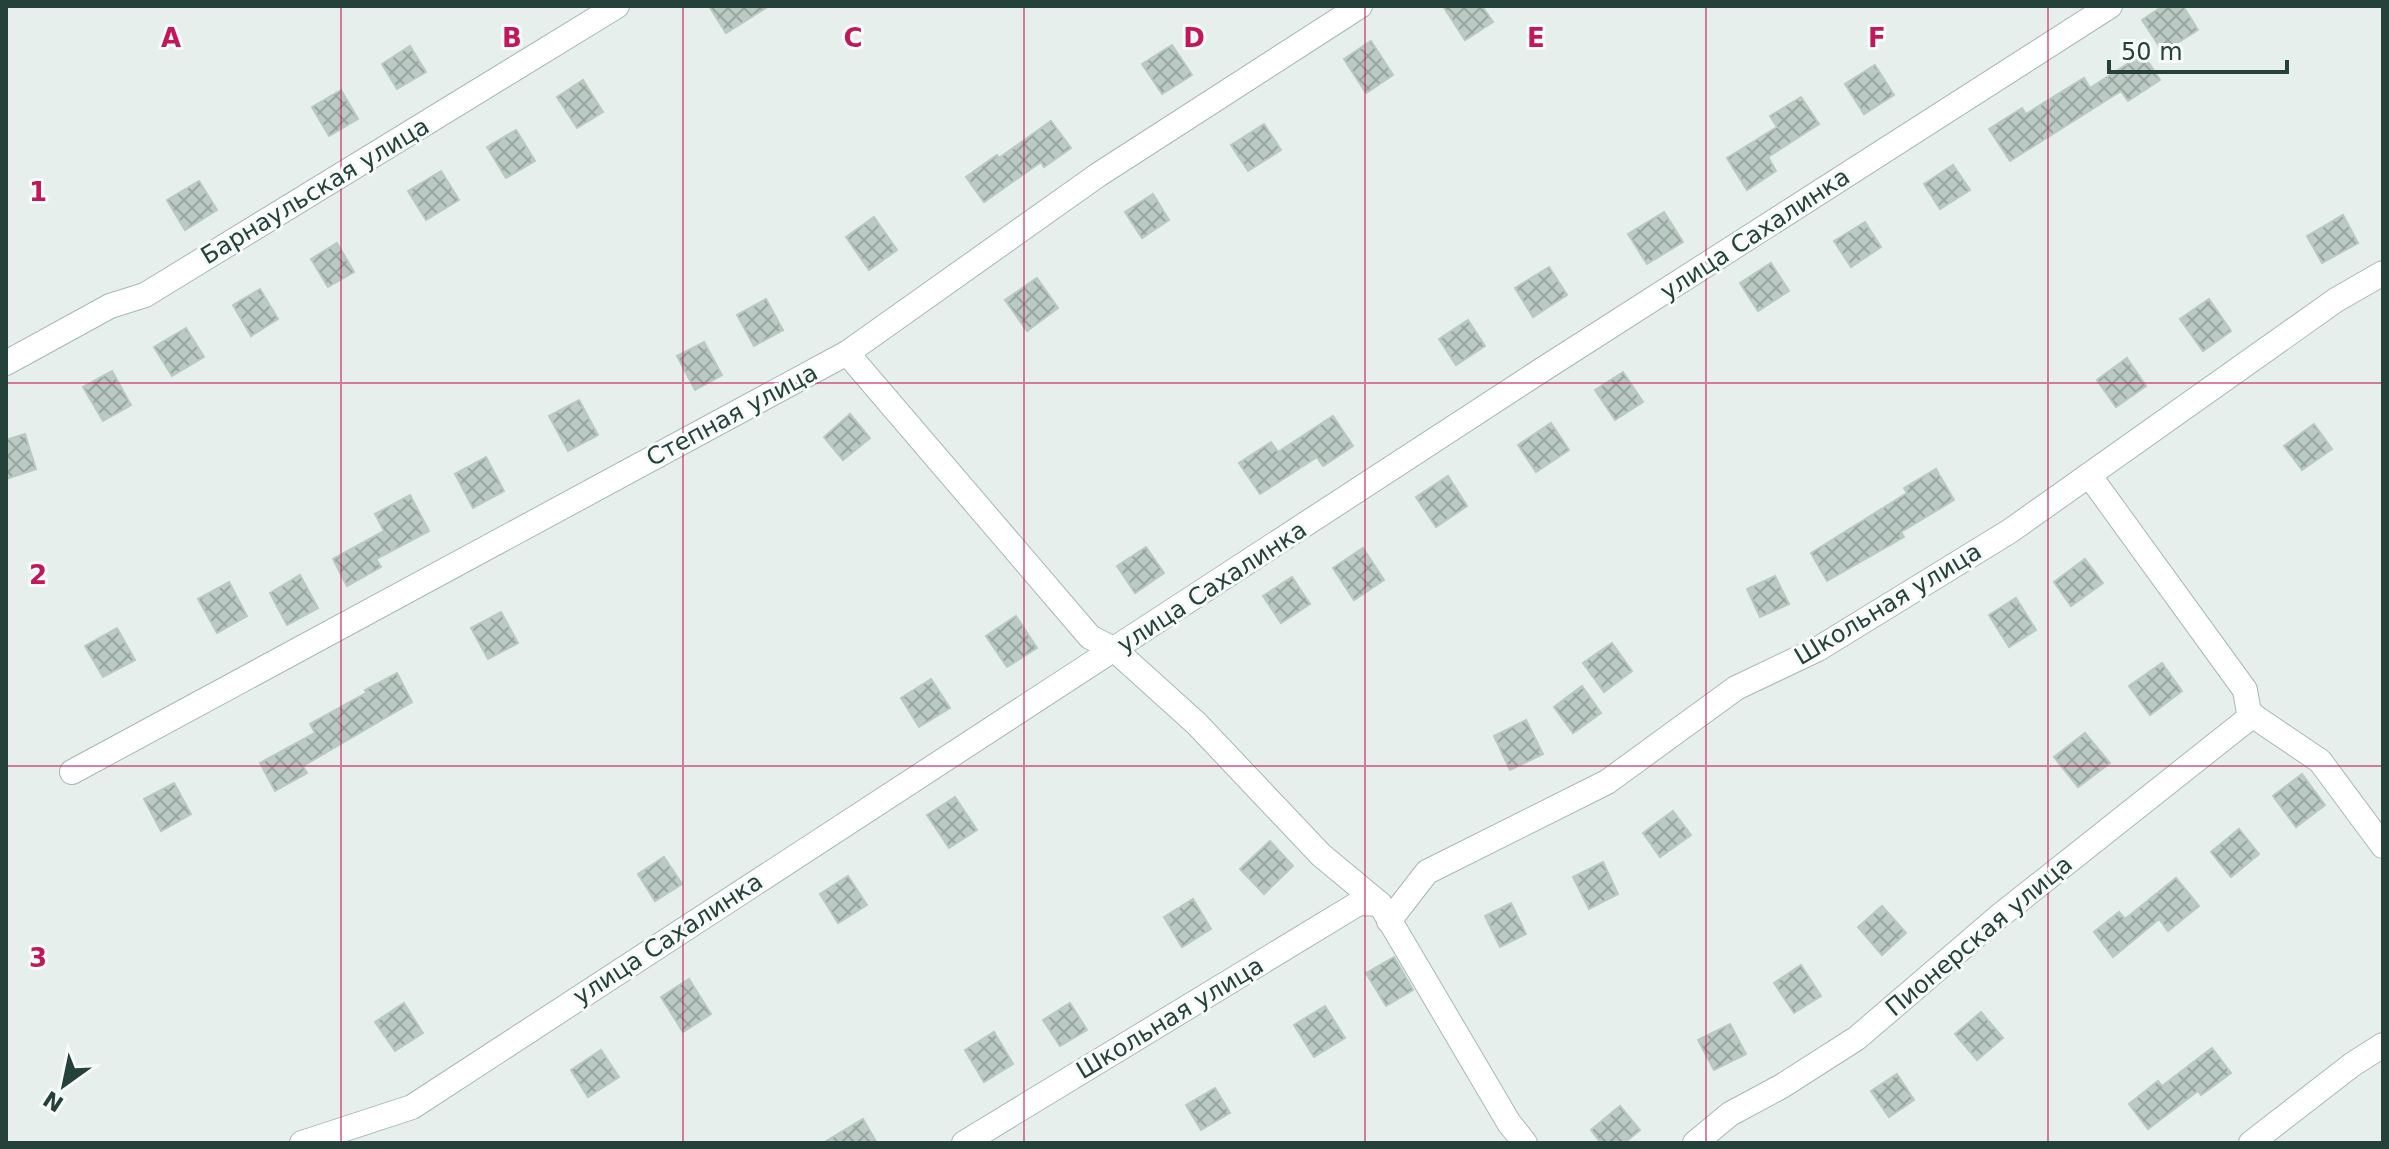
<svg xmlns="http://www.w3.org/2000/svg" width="2389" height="1149" font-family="'DejaVu Sans',sans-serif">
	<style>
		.building { fill: url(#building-cross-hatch); stroke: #b8c9c2; stroke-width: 2 }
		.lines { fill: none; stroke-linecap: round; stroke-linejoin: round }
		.street-casing { stroke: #a8b8b2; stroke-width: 26 }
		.street { stroke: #fff; stroke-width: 24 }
		.grid { fill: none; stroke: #c2185b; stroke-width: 2; stroke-opacity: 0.55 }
		.labels { text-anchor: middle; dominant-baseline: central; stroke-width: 6; stroke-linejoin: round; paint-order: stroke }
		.street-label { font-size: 24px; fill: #24423a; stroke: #f7fbf9 }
		.grid-label { font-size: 26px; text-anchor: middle; font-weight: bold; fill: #c2185b; stroke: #f7fbf9; stroke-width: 6; stroke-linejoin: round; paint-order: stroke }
	</style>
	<defs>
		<pattern id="building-cross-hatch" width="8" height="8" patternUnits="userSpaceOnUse" patternTransform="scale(2)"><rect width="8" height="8" fill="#bbcac4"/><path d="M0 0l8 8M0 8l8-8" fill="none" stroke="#98a6a0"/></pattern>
	</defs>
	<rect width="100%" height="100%" fill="#e6efeb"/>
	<g class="building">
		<polygon points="709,6 769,6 726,33"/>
		<polygon points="1443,6 1482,6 1493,22 1465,40"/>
		<polygon points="2163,6 2183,6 2198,30 2163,52 2142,20"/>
		<polygon points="1371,41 1393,75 1366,93 1344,59"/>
		<polygon points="1172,45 1192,75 1162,94 1142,64"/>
		<polygon points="410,46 426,72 397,89 382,64"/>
		<polygon points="2143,54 2160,80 2128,101 2121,91 2010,161 1989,129 2022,108 2026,114 2084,78 2090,88"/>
		<polygon points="1875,65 1894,95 1864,114 1845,84"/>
		<polygon points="583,80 603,112 577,128 557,97"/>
		<polygon points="341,90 358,119 329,136 312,107"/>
		<polygon points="1801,97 1819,124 1768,157 1776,171 1747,190 1727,158 1777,127 1770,116"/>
		<polygon points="1051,121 1071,148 1044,167 1041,162 984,202 966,177 997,155 999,158"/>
		<polygon points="1264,124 1281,150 1248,171 1231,145"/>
		<polygon points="516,130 535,161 506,178 487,147"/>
		<polygon points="1953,165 1970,190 1940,209 1924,184"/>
		<polygon points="441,171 459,200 426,220 408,191"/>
		<polygon points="199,181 217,210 185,230 167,200"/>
		<polygon points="1153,194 1169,220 1142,238 1125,212"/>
		<polygon points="1664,212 1683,242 1647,264 1628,234"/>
		<polygon points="2343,215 2358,243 2322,263 2307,236"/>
		<polygon points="874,217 897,250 869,270 846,237"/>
		<polygon points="1865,222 1881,247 1851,267 1834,241"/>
		<polygon points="337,243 354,272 328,287 311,259"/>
		<polygon points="1771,263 1789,291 1758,311 1740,283"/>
		<polygon points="1549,267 1567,295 1533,317 1515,288"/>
		<polygon points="1037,278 1058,308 1027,331 1005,300"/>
		<polygon points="260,289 278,319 251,336 233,305"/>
		<polygon points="766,299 783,330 754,346 737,315"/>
		<polygon points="2209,299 2231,331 2203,351 2180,319"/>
		<polygon points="1468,320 1485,346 1456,365 1439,339"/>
		<polygon points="186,328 204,357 172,376 154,347"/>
		<polygon points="704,342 722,375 695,390 677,356"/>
		<polygon points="2127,358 2146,386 2116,407 2097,380"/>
		<polygon points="112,371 131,405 103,421 83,387"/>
		<polygon points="1623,372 1643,402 1615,420 1595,390"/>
		<polygon points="579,400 598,435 568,451 549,416"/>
		<polygon points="850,414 870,438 843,460 824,437"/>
		<polygon points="1333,416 1353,446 1323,466 1317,457 1260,494 1239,463 1271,442 1278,452"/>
		<polygon points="1551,423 1569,450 1536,472 1518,445"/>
		<polygon points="2314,424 2332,449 2302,470 2284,446"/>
		<polygon points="25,434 36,469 6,479 6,440"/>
		<polygon points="486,457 504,491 473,508 455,474"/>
		<polygon points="1936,469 1954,500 1901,532 1904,537 1827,581 1811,553 1907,493 1904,488"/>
		<polygon points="1448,476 1467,506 1436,527 1416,497"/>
		<polygon points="410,495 429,531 376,559 381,567 347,586 333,559 384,531 375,514"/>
		<polygon points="1146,547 1164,573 1135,593 1117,566"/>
		<polygon points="1363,548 1384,580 1354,600 1333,568"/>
		<polygon points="2085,559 2103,583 2071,606 2054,582"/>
		<polygon points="300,575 318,608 287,625 270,593"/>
		<polygon points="1775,576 1789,604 1760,617 1747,589"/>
		<polygon points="1292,577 1310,604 1281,623 1263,596"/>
		<polygon points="229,582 247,616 217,633 198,599"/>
		<polygon points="2016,598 2036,630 2009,647 1989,615"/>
		<polygon points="501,612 518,643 488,659 471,628"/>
		<polygon points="1016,616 1037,648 1007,667 986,636"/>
		<polygon points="117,628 135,660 103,677 85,646"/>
		<polygon points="1612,643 1632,671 1604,692 1583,663"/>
		<polygon points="2162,663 2182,691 2150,715 2129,686"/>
		<polygon points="397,673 412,702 303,766 307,773 275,791 260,763 315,733 310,724 366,693 365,690"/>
		<polygon points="931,679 950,708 919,727 901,698"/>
		<polygon points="1582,686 1601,713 1573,733 1554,707"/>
		<polygon points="1526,720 1543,754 1510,770 1494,736"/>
		<polygon points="2085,733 2110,763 2078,787 2054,757"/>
		<polygon points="2302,774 2325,805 2296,827 2273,796"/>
		<polygon points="174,783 191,814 161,831 144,799"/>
		<polygon points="955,797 977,830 949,848 927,815"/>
		<polygon points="1673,811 1691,835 1660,857 1643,833"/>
		<polygon points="2239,829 2259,854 2231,877 2211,852"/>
		<polygon points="1270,841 1293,866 1264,894 1240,869"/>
		<polygon points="664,857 682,884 655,901 638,874"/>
		<polygon points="1603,862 1618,894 1589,909 1573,877"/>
		<polygon points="848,876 867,905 838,923 820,894"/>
		<polygon points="2176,878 2199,906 2168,931 2159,919 2113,957 2094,932 2119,912 2125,919"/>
		<polygon points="1193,899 1211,929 1182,947 1164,917"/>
		<polygon points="1511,903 1526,934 1500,947 1485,916"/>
		<polygon points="1882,906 1906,933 1882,955 1858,927"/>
		<polygon points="1394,957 1413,990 1386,1006 1366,973"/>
		<polygon points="1801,965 1821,996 1794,1013 1774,983"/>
		<polygon points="689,979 711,1014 683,1032 661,997"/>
		<polygon points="404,1003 423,1033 395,1051 375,1022"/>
		<polygon points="1070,1003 1087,1030 1060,1046 1043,1020"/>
		<polygon points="1325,1006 1345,1038 1314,1057 1294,1025"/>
		<polygon points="1981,1012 2003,1038 1977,1060 1955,1034"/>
		<polygon points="1730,1024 1746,1054 1714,1070 1698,1040"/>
		<polygon points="994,1032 1013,1064 984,1082 965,1050"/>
		<polygon points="2212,1048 2231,1073 2201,1095 2198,1091 2148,1129 2129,1104 2158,1081 2162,1086"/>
		<polygon points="601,1050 619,1077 588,1097 571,1070"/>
		<polygon points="1897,1074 1914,1100 1889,1117 1871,1091"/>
		<polygon points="1215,1088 1230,1113 1201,1130 1186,1105"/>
		<polygon points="1620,1106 1640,1130 1624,1143 1601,1143 1591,1130"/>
		<polygon points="863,1119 877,1143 823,1143"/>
	</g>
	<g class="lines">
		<g class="street-casing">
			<g id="street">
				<polyline points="847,353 1090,637 1115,650 1197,724 1321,855 1380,904 1509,1123 1525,1143"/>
				<polyline points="6,363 110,306 145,295 617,6"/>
				<polyline points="2089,475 2245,690 2249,713 2320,761 2383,846"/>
				<polyline points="72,772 847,353 1098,175 1360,6"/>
				<polyline points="1389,921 1427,872 1607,782 1736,688 1818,649 2010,531 2336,300 2383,273"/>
				<polyline points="302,1143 412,1107 1534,375 2110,6"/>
				<polyline points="964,1143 1359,903 1380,904"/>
				<polyline points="1695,1143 1730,1114 1782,1086 1857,1038 1997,918 2253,715"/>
				<polyline points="2251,1143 2353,1064 2383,1045"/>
			</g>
		</g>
		<use href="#street" class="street"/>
	</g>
	<path class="grid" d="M341 6V1143M683 6V1143M1024 6V1143M1365 6V1143M1706 6V1143M2048 6V1143M6 383H2383M6 766H2383"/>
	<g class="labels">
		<g class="street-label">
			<text transform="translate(315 191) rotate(-31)">Барнаульская улица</text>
			<text transform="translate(1755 234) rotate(-33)">улица Сахалинка</text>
			<text transform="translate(732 415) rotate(-28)">Степная улица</text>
			<text transform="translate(1212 587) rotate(-33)">улица Сахалинка</text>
			<text transform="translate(1888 604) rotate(-31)">Школьная улица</text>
			<text transform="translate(1979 936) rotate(-40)">Пионерская улица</text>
			<text transform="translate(668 939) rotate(-33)">улица Сахалинка</text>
			<text transform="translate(1170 1018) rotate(-31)">Школьная улица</text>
		</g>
	</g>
	<g class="grid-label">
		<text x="171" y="47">A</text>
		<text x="512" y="47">B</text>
		<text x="853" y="47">C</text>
		<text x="1194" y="47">D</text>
		<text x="1536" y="47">E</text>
		<text x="1877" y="47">F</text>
		<text x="38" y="201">1</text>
		<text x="38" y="584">2</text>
		<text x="38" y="967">3</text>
	</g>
	<rect width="2389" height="1149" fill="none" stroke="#24423a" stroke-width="16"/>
	<g transform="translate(64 1085) rotate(213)" stroke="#f7fbf9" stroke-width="6" paint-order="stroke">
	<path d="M0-6L14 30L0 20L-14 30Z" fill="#24423a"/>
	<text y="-12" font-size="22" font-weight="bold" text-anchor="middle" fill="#24423a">N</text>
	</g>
	<path d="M2109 60v12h178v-12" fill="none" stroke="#24423a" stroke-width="4"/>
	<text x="2121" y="60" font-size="24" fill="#24423a" stroke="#f7fbf9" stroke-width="6" paint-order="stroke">50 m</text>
</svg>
